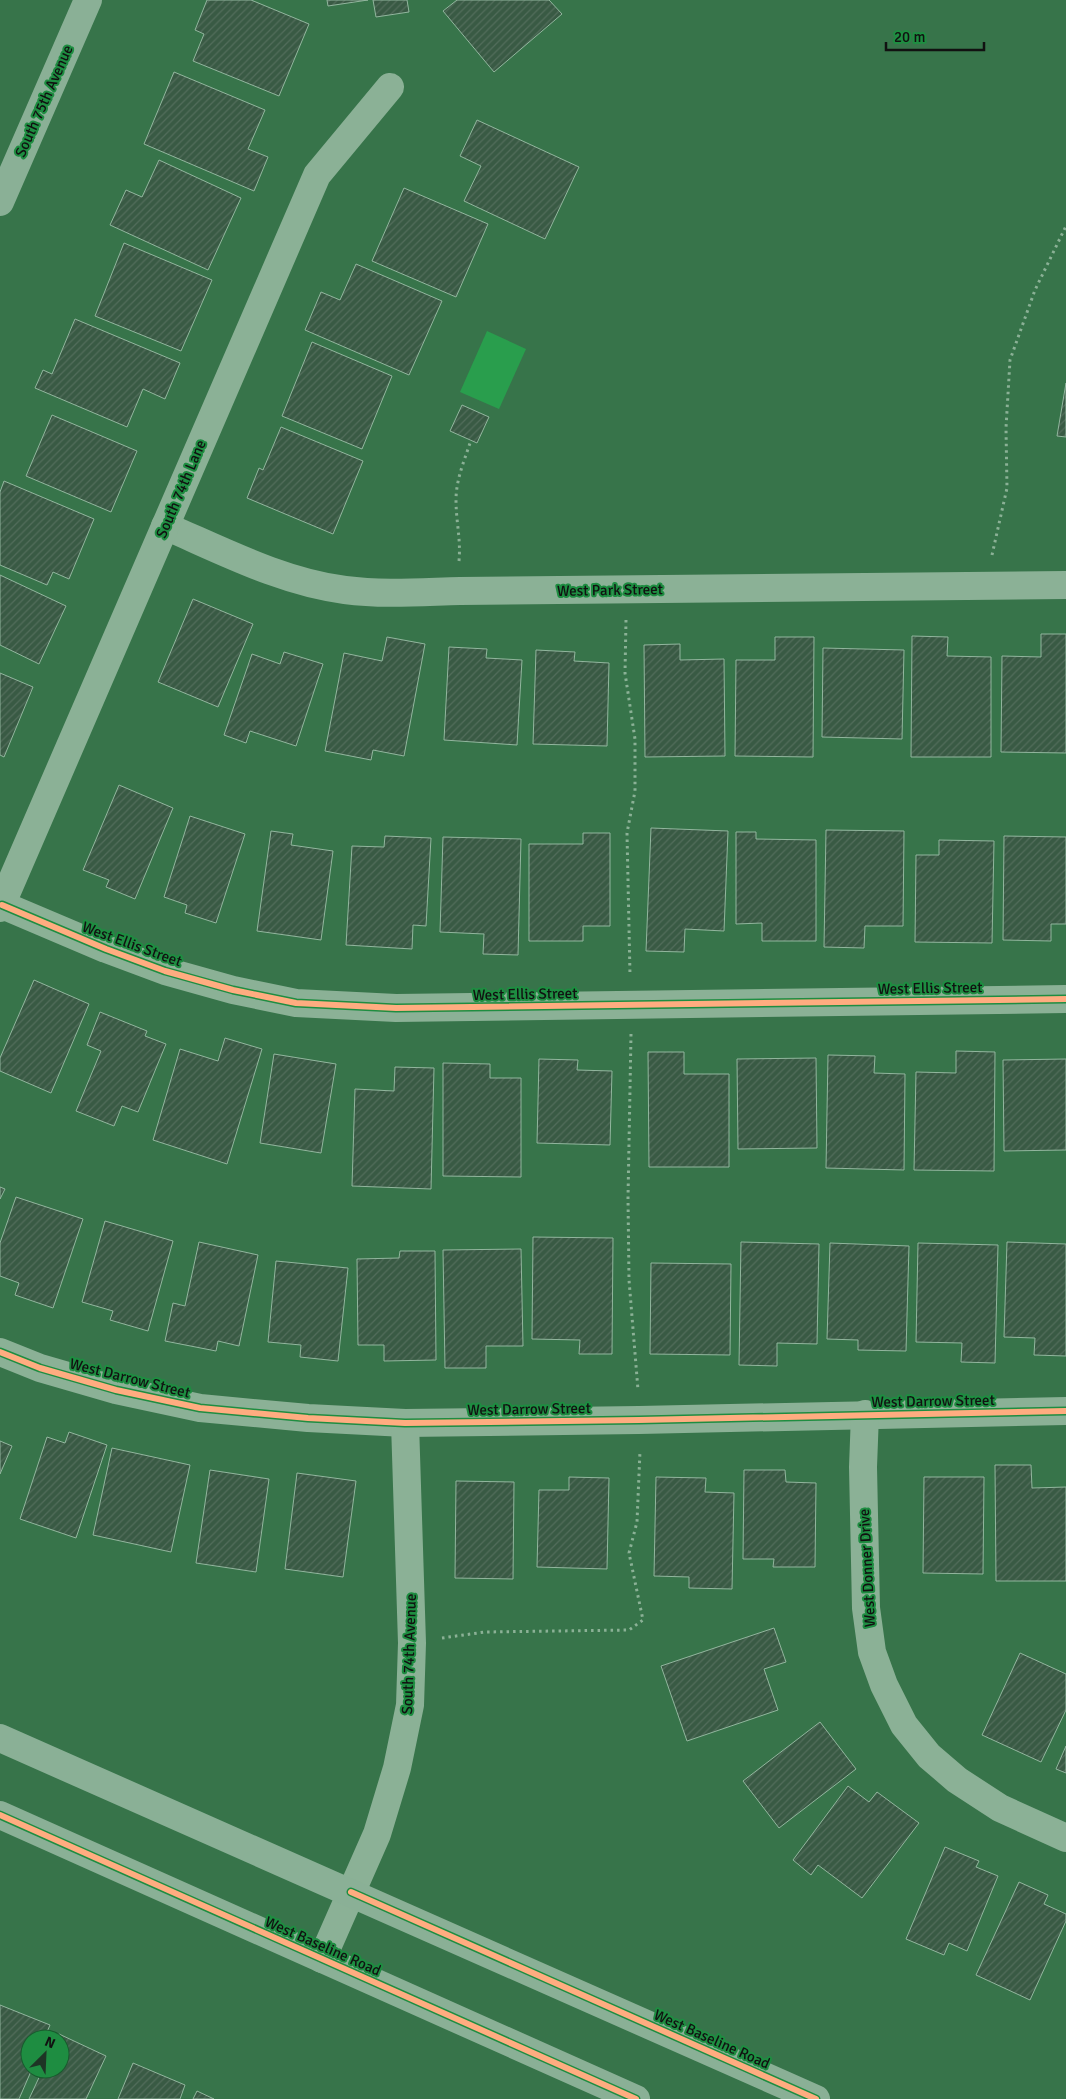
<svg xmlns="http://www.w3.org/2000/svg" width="1066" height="2099" font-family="Signika,sans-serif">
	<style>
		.green { fill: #299e4d }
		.building { fill: url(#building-hatch); stroke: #92b69e }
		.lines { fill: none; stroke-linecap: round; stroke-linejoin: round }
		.path { stroke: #8bb196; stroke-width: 3; stroke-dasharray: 2.5 4; stroke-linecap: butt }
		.minor { stroke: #8bb196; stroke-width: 28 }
		.major { stroke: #8ab096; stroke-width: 28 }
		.cycleway-casing { stroke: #1e8d41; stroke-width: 9 }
		.cycleway { stroke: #ffac80; stroke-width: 6 }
		.labels { text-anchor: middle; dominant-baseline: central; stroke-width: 4; stroke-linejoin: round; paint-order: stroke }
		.street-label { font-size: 15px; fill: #111; stroke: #1e8d41 }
	</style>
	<defs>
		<pattern id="building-hatch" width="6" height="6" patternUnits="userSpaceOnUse" patternTransform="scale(1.25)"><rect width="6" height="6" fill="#395a44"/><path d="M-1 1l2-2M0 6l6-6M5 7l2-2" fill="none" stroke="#526d5b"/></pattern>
	</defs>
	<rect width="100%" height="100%" fill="#37744a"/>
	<polygon class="green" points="487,331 526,349 499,409 460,392"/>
	<g class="building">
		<polygon points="207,0 251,0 309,24 279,96 193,61 204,34 195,30"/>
		<polygon points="327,0 368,0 328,6"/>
		<polygon points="373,0 407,0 409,12 376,17"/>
		<polygon points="457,0 549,0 562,14 494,72 443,11"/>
		<polygon points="174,72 265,110 248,149 268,157 254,191 144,144"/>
		<polygon points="477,120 579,167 545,239 464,201 481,166 460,156"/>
		<polygon points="159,160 241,198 208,270 110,225 126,190 142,197"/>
		<polygon points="404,188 488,224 456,297 372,261"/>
		<polygon points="124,243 212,280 181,351 95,316"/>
		<polygon points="356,264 442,301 409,375 305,330 321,292 340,300"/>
		<polygon points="75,319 180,363 165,399 143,389 127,427 35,388 43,370 52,374"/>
		<polygon points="312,342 392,376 362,449 282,416"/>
		<polygon points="1066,383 1066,437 1057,436"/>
		<polygon points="462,405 489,417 477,443 450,431"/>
		<polygon points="52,415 137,451 111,512 26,476"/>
		<polygon points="281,427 363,461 333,534 247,498 259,468 263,470"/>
		<polygon points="4,481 94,519 69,579 53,572 47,585 0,565 0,492"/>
		<polygon points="0,575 66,606 39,664 0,645"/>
		<polygon points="193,599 253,624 218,707 158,682"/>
		<polygon points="1041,634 1066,634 1066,753 1001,752 1002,656 1041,657"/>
		<polygon points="912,636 948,637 947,656 991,657 991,757 911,757"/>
		<polygon points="387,637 425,644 404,756 373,750 371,760 325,751 344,653 382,661"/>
		<polygon points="775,637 814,637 813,757 735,756 736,660 775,660"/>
		<polygon points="680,644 680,660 724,659 725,756 645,757 644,645"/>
		<polygon points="449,647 487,649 486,658 522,660 517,745 444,740"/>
		<polygon points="823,648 904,650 902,739 822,737"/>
		<polygon points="536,650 575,652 574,661 609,663 607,746 533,744"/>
		<polygon points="284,652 323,664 296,746 250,731 246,743 224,735 252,654 280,664"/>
		<polygon points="0,673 33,687 4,757 0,755"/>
		<polygon points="119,785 173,808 135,899 106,887 109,880 83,870"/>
		<polygon points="190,816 245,834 216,923 185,913 187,905 164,897"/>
		<polygon points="651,828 728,831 724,931 685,929 684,952 646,951"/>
		<polygon points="826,830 904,831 903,926 865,926 864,948 824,947"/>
		<polygon points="271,831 293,834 291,845 333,851 321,940 257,931"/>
		<polygon points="736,832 756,832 756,839 816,840 816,941 762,941 762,923 736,924"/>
		<polygon points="583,833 610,833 610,926 583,926 583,941 529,941 529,844 583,844"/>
		<polygon points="385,836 431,838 426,926 413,925 412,949 346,945 352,846 384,847"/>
		<polygon points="1004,836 1066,837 1066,924 1051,924 1051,941 1003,940"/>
		<polygon points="443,837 521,839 518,955 483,954 484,934 440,932"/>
		<polygon points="939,840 994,841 992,943 915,942 916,855 939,855"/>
		<polygon points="34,980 89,1004 51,1093 0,1071 0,1058"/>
		<polygon points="100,1012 147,1031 145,1036 166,1044 138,1112 122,1106 114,1126 76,1111 101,1051 87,1045"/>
		<polygon points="225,1038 262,1049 227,1164 153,1140 180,1049 218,1061"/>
		<polygon points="956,1051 995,1052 994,1171 914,1170 916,1072 956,1073"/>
		<polygon points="648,1052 684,1052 684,1074 729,1074 729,1167 649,1167"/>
		<polygon points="274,1054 336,1064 321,1153 260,1143"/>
		<polygon points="828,1055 875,1056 874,1073 905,1074 904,1170 826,1168"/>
		<polygon points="816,1058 817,1148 738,1149 737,1059"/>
		<polygon points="539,1059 578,1060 577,1070 612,1071 610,1145 537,1143"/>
		<polygon points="1066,1059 1066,1150 1004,1151 1003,1060"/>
		<polygon points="443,1063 490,1064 490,1078 521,1078 521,1177 443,1176"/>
		<polygon points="395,1067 434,1068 431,1189 352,1186 355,1089 394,1091"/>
		<polygon points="0,1187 5,1189 0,1199"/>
		<polygon points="16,1197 83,1219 53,1308 15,1295 19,1283 0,1276 0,1243"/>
		<polygon points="105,1221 173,1241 148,1331 110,1320 113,1311 82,1302"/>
		<polygon points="533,1237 613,1238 612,1354 579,1354 580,1340 532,1339"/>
		<polygon points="199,1242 258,1255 239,1346 218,1341 216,1351 165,1341 173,1303 185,1306"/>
		<polygon points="741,1242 819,1244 817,1344 777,1343 777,1366 739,1365"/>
		<polygon points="1007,1242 1066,1244 1066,1356 1034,1355 1035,1338 1004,1337"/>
		<polygon points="830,1243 909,1246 906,1351 858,1350 858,1340 827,1339"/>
		<polygon points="918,1243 998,1245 995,1363 961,1362 962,1343 916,1342"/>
		<polygon points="521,1249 523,1346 486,1346 486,1368 445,1368 443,1250"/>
		<polygon points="400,1251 435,1251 436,1360 384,1361 384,1345 358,1345 357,1259 399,1258"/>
		<polygon points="276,1261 348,1268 338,1361 300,1357 301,1345 268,1342"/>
		<polygon points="651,1263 731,1264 730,1355 650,1354"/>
		<polygon points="69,1432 107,1445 76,1538 20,1519 47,1437 65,1443"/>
		<polygon points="0,1441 12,1446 0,1474"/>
		<polygon points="112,1448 190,1465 171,1552 93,1535"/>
		<polygon points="995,1465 1031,1465 1032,1488 1066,1487 1066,1581 996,1581"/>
		<polygon points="210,1470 269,1479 256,1572 196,1563"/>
		<polygon points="744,1470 785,1470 786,1482 816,1483 815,1567 773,1567 774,1559 743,1559"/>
		<polygon points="297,1473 356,1481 343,1577 285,1569"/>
		<polygon points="569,1477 609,1478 607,1569 537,1567 539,1490 569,1490"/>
		<polygon points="656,1477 706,1478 705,1492 734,1493 732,1589 689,1588 689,1577 654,1576"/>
		<polygon points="924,1477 984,1477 983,1574 923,1573"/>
		<polygon points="456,1481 514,1482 513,1579 455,1578"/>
		<polygon points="774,1628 786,1662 764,1669 778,1710 687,1741 661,1666"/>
		<polygon points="1020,1653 1066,1674 1066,1710 1041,1762 982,1735"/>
		<polygon points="820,1722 856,1769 779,1828 743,1781"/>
		<polygon points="1066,1746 1066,1773 1056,1769"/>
		<polygon points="848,1786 869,1802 877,1792 919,1823 862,1898 818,1865 811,1875 793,1860"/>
		<polygon points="945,1847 979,1861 976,1867 998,1876 967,1951 949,1943 944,1955 906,1939"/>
		<polygon points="1019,1882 1048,1895 1044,1904 1066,1914 1066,1921 1030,2000 976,1975"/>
		<polygon points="0,2005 50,2025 44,2039 30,2039 30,2069 32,2069 19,2099 0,2099"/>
		<polygon points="59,2034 106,2056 86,2099 29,2099 43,2069 60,2069 60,2039 56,2039"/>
		<polygon points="133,2063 185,2085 180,2099 118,2099"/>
		<polygon points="197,2091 214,2099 193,2099"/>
	</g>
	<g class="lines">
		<g class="path">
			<polyline points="992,555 1007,488 1006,428 1010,360 1035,290 1066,226"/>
			<path d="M459 561C461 539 456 522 456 500 456 479 465 459 471 440"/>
			<polyline points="626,620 625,673 635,739 635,791 627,833 630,975"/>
			<polyline points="631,1034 628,1198 629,1280 638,1390"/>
			<polyline points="442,1638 485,1632 629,1630 643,1620 629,1553 637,1522 640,1451"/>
		</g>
		<g class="minor">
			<path d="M165 526C223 551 282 582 345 590 383 595 421 592 460 591L1066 585"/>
			<polyline points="2,905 106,949 165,971 233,990 296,1003 396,1008 1066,999"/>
			<polyline points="0,908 317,175 390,87"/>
			<polyline points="0,1352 40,1368 116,1390 200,1408 308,1418 405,1423 639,1420 1066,1411"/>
			<polyline points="865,1414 863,1467 866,1608 872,1652 884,1685 904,1725 929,1756 957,1780 1000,1808 1066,1838"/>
			<polyline points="322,1959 377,1834 397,1768 410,1705 412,1643 405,1423"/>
		</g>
		<g class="major">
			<polyline points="0,202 88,0"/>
			<polyline points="0,1738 816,2099"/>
			<polyline points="0,1815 636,2099"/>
		</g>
		<g class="cycleway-casing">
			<g id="cycleway">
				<polyline points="2,905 106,949 165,971 233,990 296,1003 396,1008 1066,999"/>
				<polyline points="0,1352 40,1368 116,1390 200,1408 308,1418 405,1423 639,1420 1066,1411"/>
				<polyline points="0,1815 636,2099"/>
				<polyline points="351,1892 816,2099"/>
			</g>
		</g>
		<use href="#cycleway" class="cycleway"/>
	</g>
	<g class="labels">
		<g class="street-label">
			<text transform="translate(44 101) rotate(-66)">South 75th Avenue</text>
			<text transform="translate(181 489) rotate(-67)">South 74th Lane</text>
			<text transform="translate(610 590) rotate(-1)">West Park Street</text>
			<text transform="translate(132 944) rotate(20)">West Ellis Street</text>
			<text transform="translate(930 988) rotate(-1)">West Ellis Street</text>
			<text transform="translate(525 994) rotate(-1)">West Ellis Street</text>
			<text transform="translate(130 1378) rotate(14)">West Darrow Street</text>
			<text transform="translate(933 1401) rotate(-1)">West Darrow Street</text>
			<text transform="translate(529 1409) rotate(-1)">West Darrow Street</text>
			<text transform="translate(867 1568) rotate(-93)">West Donner Drive</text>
			<text transform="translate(409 1654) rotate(-88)">South 74th Avenue</text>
			<text transform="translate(323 1946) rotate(24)">West Baseline Road</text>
			<text transform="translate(712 2039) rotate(24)">West Baseline Road</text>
		</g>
	</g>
	<g transform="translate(45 2054) rotate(24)"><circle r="24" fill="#1e8d41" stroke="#195b2e"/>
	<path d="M0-4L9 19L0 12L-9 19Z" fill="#1e3425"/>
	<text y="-8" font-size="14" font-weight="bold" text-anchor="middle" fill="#111111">N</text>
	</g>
	<path d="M886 42v8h98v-8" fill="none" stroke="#111111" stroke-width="2.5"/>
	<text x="894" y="42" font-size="15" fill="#111111" stroke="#1e8d41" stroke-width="4" paint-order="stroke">20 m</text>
</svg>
